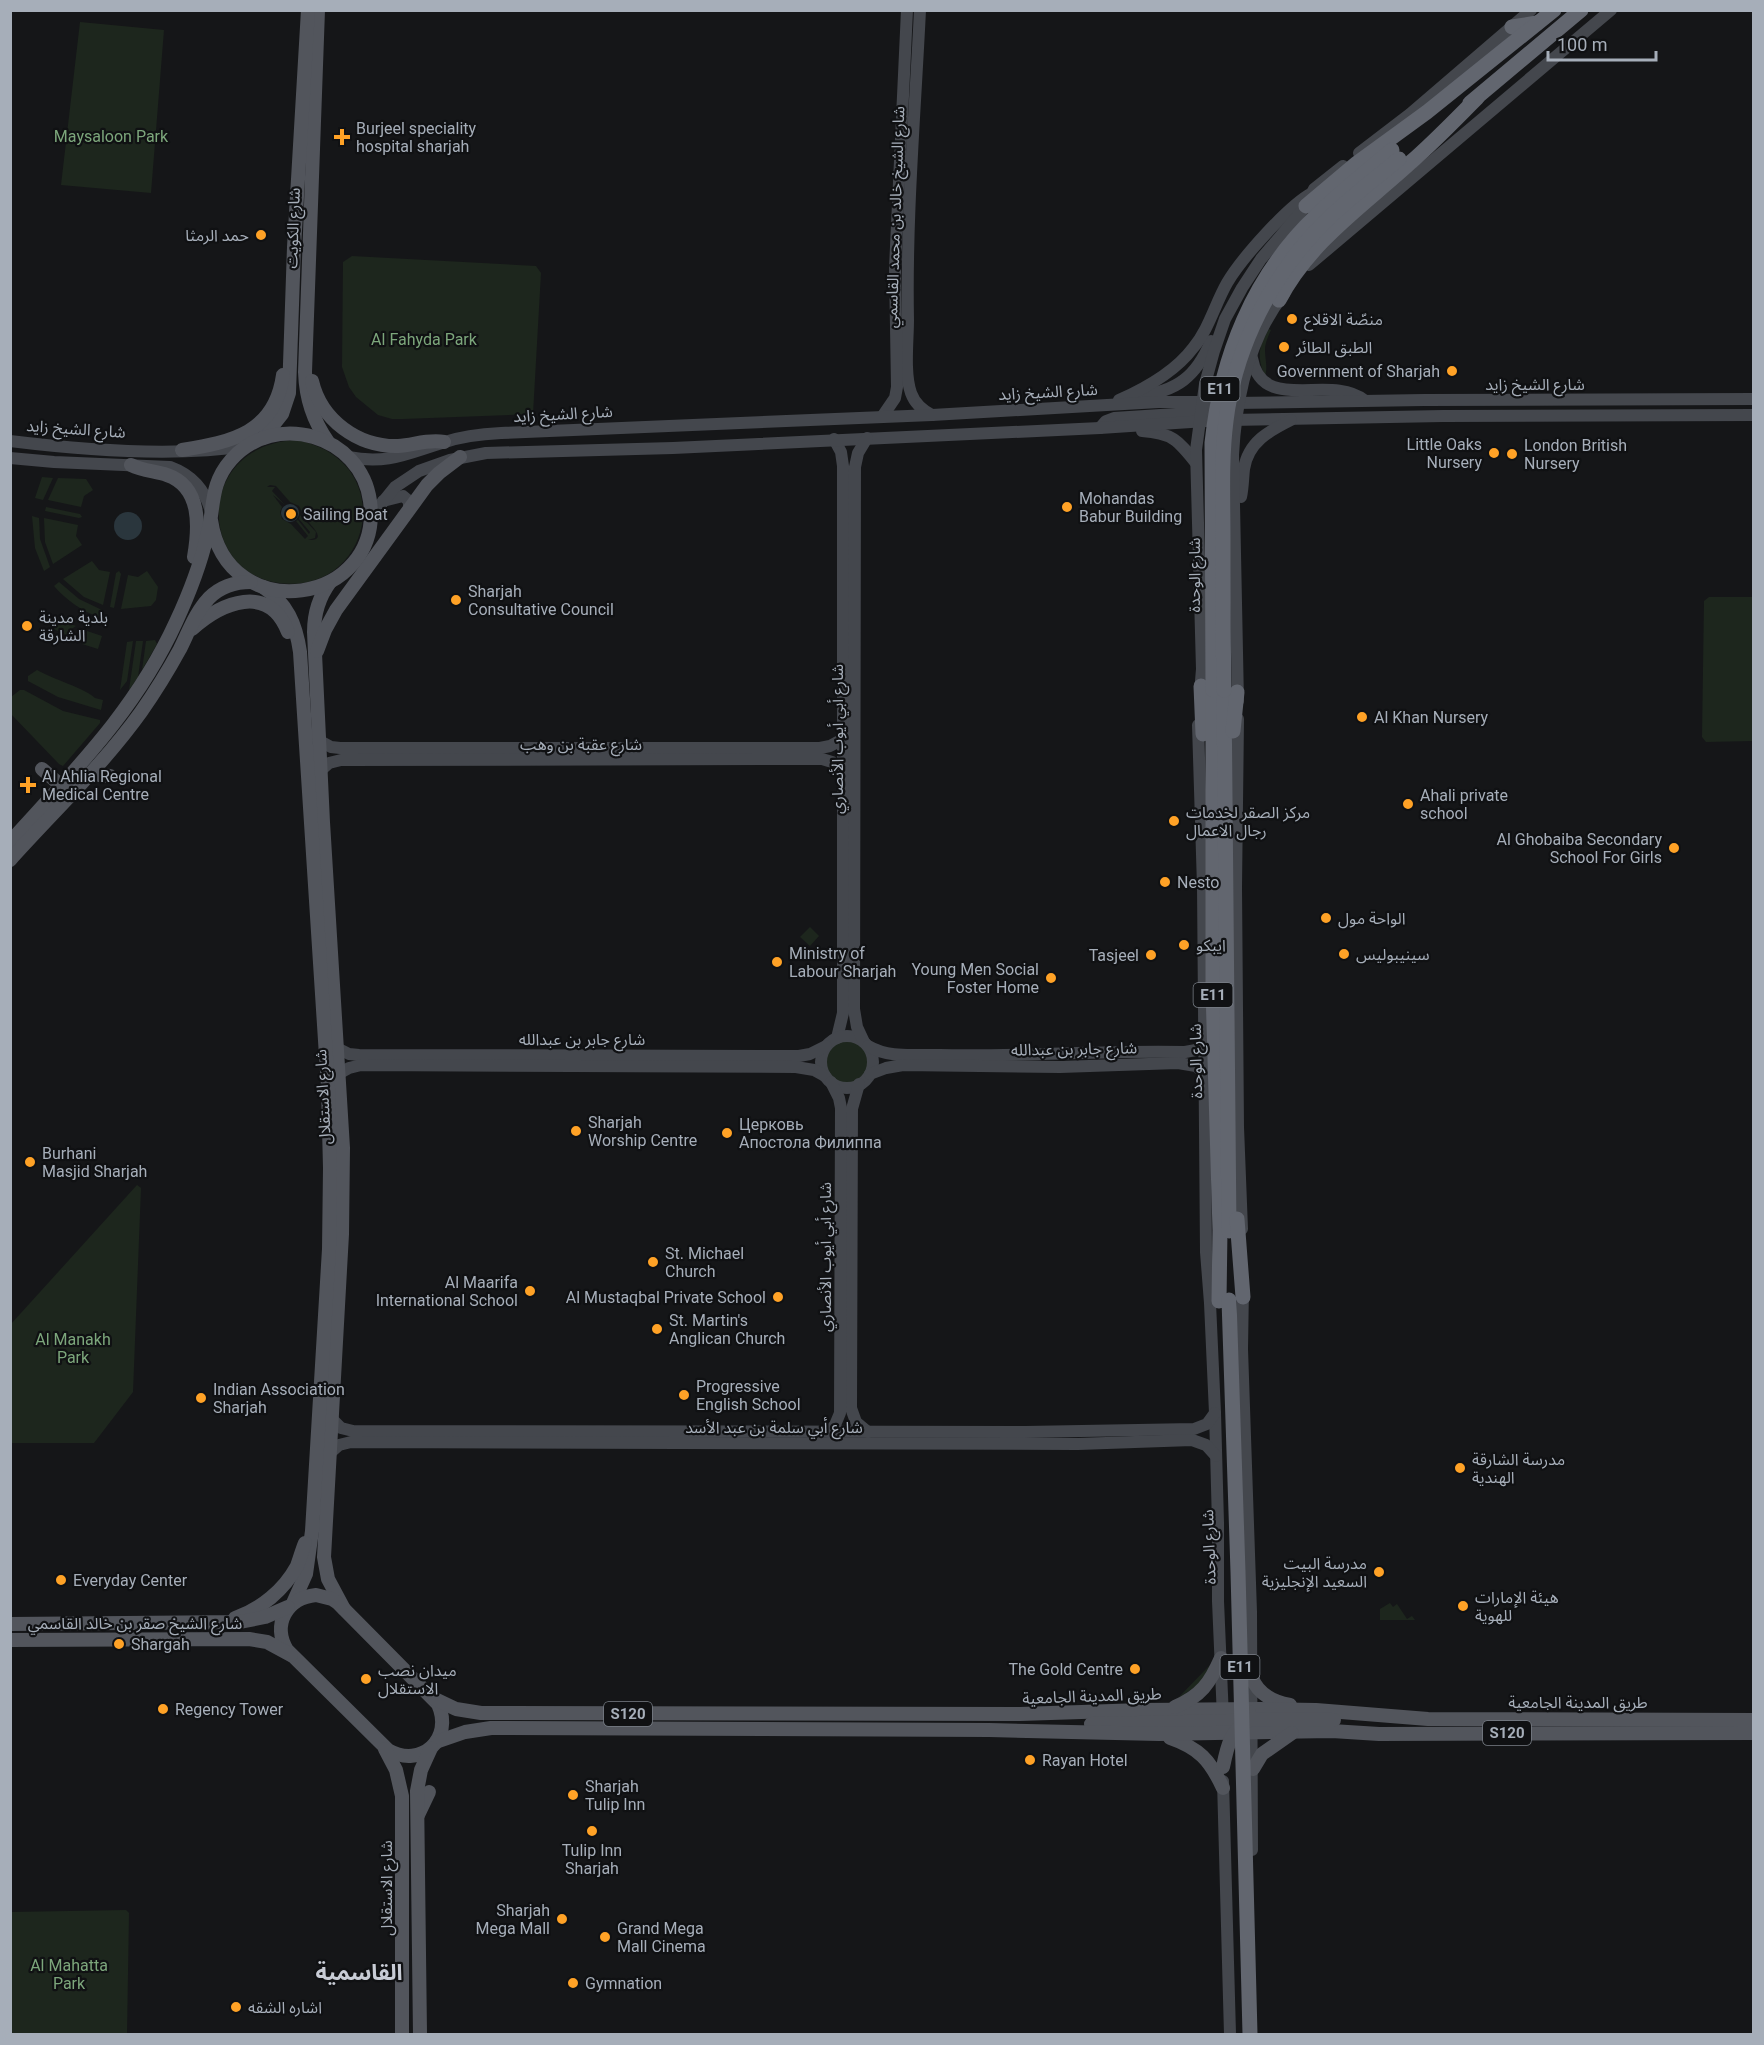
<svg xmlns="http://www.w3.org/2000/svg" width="1764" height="2045" font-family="Roboto,'Noto Sans Arabic',sans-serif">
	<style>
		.green { fill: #1d261d; fill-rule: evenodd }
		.water { fill: #2a363d }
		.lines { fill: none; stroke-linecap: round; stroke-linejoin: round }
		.secondary { stroke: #44474d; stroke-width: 12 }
		.primary { stroke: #52555c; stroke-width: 14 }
		.highway { stroke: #62666f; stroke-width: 15 }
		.highway-bridge { stroke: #62666f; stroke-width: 15 }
		.poi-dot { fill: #ffa226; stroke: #101113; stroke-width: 2 }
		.labels { text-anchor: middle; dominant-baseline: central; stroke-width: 4.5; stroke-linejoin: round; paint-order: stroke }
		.shield { fill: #101113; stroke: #797f87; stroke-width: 1.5 }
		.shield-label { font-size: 15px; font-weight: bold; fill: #a6aeb9 }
		.poi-label { font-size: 16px; fill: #a6aeb9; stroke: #101113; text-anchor: start }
		.park-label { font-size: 16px; fill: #7ca67b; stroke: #101113 }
		.street-label { font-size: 16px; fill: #a6aeb9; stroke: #101113 }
		.district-label { font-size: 22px; font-weight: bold; fill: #c8ccd5; stroke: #101113 }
	</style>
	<rect width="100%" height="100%" fill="#151618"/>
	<g class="green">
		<polygon points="80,22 164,30 151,193 61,185"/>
		<polygon points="352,256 536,266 541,273 533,414 403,419 392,419 378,415 356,397 349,387 342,367 343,262"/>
		<path d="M1269 329 1271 330C1268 337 1265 343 1265 350 1265 359 1268 368 1265 376 1257 357 1258 347 1269 329Z"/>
		<path d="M296 440C400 459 374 595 279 583 197 572 195 445 296 440ZM270 485 276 486 290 502 299 506C301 509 302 513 303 516 307 522 331 541 308 540L315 538 316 532 300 515 299 519 310 532 309 534 298 520 296 521 308 536 305 539 291 524 282 519 280 512 282 507 273 495 285 505 272 491 275 487H267Z"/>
		<polygon points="42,477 53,478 43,500 35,498"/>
		<polygon points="58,478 86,479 93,490 84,496 81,507 48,500"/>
		<polygon points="46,507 80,514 82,517 79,518 45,511"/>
		<polygon points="32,516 39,518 40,539 50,567 44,571 35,548"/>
		<polygon points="44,518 78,525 76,536 82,545 53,564 45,542"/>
		<polygon points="92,561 99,570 110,572 103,605 84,597 63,579"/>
		<polygon points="119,571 121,574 114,608 110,607 116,573"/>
		<polygon points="147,571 158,587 156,600 151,606 121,609 128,575 138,577"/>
		<path d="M59 582 79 599 102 610 101 618C82 611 67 601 54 586Z"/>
		<polygon points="1709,597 1753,597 1753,741 1706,742 1702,737 1704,601"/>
		<polygon points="60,620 76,626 70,630 69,637 54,629"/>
		<polygon points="87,631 102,636 98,649 82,644 87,639"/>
		<polygon points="155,640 157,644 142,670 146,641"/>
		<polygon points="133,641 127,681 120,690 127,642"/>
		<polygon points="136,641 143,641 138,677 129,690"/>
		<path d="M37 670C54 680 83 687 95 698L103 700 101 710 58 697 28 681V676Z"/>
		<polygon points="20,690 24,690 63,711 100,720 100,723 63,766 59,764 11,714 11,697"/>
		<polygon points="810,927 819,936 810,946 800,937"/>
		<circle cx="847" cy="1062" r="22"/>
		<polygon points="137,1185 141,1188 133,1392 94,1443 11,1443 11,1324"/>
		<polygon points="1390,1603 1393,1607 1397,1604 1407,1619 1412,1616 1415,1620 1380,1620 1380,1609"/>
		<polygon points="1210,1665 1200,1684 1178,1698"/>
		<polygon points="126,1910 129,1913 127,2034 11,2034 11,1912"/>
	</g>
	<g class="water">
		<circle cx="290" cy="513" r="9"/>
		<circle cx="128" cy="526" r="14"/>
	</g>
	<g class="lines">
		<g class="secondary">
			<path d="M920 10C915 114 906 217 908 320 908 341 904 373 911 393 915 404 922 410 932 415"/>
			<polyline points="1359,153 1410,114 1531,10"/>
			<polyline points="1309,265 1611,10"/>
			<path d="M1252 358C1262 415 1330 373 1364 400"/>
			<path d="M1139 396C1177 391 1196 377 1211 341"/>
			<path d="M1119 400C1146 388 1175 372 1193 348 1209 329 1215 304 1227 283 1241 259 1288 206 1312 193"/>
			<polyline points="1233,403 1424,400 1754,399"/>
			<polyline points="882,417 895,398 897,387 895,268 907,10"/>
			<polyline points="1230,420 1443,416 1754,415"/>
			<polyline points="1100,428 1106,421 1114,418 1207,412"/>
			<path d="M1142 431C1172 433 1178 440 1196 463"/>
			<polyline points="834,439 841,452 843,466 843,1013 837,1038"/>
			<path d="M10 441C83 450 175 457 247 446"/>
			<path d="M348 457C388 465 408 453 445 442 463 436 482 434 501 433L932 415 1159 402H1209"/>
			<path d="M10 458 54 462 170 467C192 475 205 489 211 512"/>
			<path d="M1241 497C1243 488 1243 478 1244 469 1248 442 1269 431 1291 420"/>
			<polyline points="383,501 403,496 409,501 409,509"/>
			<polyline points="370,518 395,487 419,471 450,460 486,453 673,448 1100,428 1206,421"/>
			<polyline points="1200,693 1202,669 1196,450 1205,384 1214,351 1225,319 1242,288 1261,259 1306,206 1314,189 1343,166"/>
			<path d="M1238 701 1233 455C1236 399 1249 338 1284 294"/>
			<polyline points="1238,719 1236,888 1238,1127 1242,1229"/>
			<polyline points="1198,725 1203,886 1206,1252 1210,1303 1215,1413 1218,1523 1218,1601 1223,1718"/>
			<polyline points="318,740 331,747 340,748 820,748 830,746 843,739"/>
			<polyline points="320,771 329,763 341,760 822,759 832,762 842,772"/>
			<circle cx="847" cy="1062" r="26"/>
			<polyline points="864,1042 857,1027 854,1009 855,467 858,453 867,438"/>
			<path d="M868 1046C890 1059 916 1054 940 1055 1022 1057 1103 1050 1185 1052L1196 1050 1204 1044"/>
			<polyline points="337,1048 349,1054 359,1055 799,1056 810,1054 826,1046"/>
			<polyline points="338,1074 349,1068 361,1065 796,1067 814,1070 825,1076"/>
			<polyline points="870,1074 886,1068 903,1065 1060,1067 1178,1063 1196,1066 1205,1074"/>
			<polyline points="859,1084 852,1109 851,1408 856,1422 868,1432"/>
			<polyline points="1243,1288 1242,1349 1251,1612 1252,1850"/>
			<polyline points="332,1419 341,1428 353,1431 1025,1432 1194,1429 1207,1424 1215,1413"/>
			<polyline points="829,1432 835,1425 840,1413 841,1108 839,1098 831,1082"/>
			<polyline points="330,1453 339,1445 351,1442 1078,1444 1192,1440 1206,1445 1216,1456"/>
			<polyline points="1223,1781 1230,2034"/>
		</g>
		<g class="primary">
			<path d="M318 10 305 372C306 399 313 420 328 442"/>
			<path d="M312 381C321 420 358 447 398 446 414 445 428 439 444 442"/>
			<polyline points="263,438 282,414 289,393 294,247 308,10"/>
			<path d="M182 450C232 442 275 433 283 375"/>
			<path d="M131 465C143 471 155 471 167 475 202 487 199 528 194 557"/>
			<path d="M330 582C319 597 314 613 314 632L323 822 343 1148 342 1234 324 1557 328 1579 344 1609"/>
			<path d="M263 587C287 603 296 624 300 652L328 1087 330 1168 329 1249 312 1531 306 1574 293 1603"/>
			<path d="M192 629C221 603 269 582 288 632"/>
			<polyline points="317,651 325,630 336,610 427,485 439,473 460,457"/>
			<polyline points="42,769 66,790"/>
			<polyline points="89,774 110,776"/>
			<path d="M10 842C74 771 136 710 176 622 189 594 200 566 207 536 215 508 209 485 231 460 275 410 361 435 370 501 384 605 227 629 211 520"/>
			<path d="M10 860C54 811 103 765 141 712 155 692 168 671 180 649 189 631 195 613 209 598 221 586 235 582 251 582"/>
			<path d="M316 1595 332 1599 338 1603 438 1704C454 1739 421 1769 388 1750L287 1650C272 1625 286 1598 316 1595Z"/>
			<path d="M235 1618C261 1609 284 1590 297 1566 300 1558 302 1550 305 1543"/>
			<polyline points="10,1624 240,1622 265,1617 288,1607"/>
			<polyline points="10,1640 249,1639 267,1642 291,1655"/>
			<path d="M1252 1678C1258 1694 1274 1702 1290 1705"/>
			<polyline points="435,1699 456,1709 481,1713 1020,1714 1143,1710 1260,1709 1316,1710 1428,1719 1754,1720"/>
			<path d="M1175 1707C1201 1696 1210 1683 1221 1658"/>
			<polyline points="1091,1724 1229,1721 1239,1719 1249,1712"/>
			<path d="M1170 1738C1199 1748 1210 1760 1223 1788"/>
			<polyline points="436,1742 465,1732 491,1728 989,1730 1159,1734 1332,1731 1379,1734 1754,1733"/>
			<polyline points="385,1749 396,1770 402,1796 402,2034"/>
			<path d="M1223 1767C1227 1747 1231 1727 1252 1719L1334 1720"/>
			<polyline points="1253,1769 1262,1754 1292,1733"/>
			<polyline points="418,1815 429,1792"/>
			<polyline points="420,2034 417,1791 421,1770 431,1748"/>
		</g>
		<g class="highway">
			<polyline points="1512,27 1537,23"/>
			<polyline points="1470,103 1581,10"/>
			<polyline points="1306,206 1357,163 1427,112 1554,10"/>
			<path d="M1279 300C1310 241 1363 206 1411 162 1434 142 1455 120 1477 98"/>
			<polyline points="1201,686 1203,734"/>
			<polyline points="1213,690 1213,990 1220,1230 1219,1301"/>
			<polyline points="1224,690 1229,1231"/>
			<polyline points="1233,731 1237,692"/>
			<polyline points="1237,1219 1243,1297"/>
		</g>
		<g class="highway-bridge">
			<path d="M1213 690 1212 443C1221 357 1253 276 1316 216 1340 192 1366 172 1392 150"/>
			<path d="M1224 690C1223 640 1223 590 1223 540 1223 500 1221 460 1226 421 1234 355 1264 291 1307 241 1334 210 1367 185 1399 159"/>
			<polyline points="1229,1300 1238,1572 1250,2034"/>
		</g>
	</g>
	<g class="poi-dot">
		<path d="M339 128h6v6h6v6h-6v6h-6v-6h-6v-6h6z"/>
		<circle cx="261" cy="235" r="6"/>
		<circle cx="1292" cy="319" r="6"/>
		<circle cx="1284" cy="347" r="6"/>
		<circle cx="1452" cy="371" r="6"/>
		<circle cx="1494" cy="453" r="6"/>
		<circle cx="1512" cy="454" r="6"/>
		<circle cx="1067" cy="507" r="6"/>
		<circle cx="291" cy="514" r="6"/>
		<circle cx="456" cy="600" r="6"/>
		<circle cx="27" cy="626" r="6"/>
		<circle cx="1362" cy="717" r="6"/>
		<path d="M25 776h6v6h6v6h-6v6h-6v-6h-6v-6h6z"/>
		<circle cx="1408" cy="804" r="6"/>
		<circle cx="1174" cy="821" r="6"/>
		<circle cx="1674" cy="848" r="6"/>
		<circle cx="1165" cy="882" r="6"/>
		<circle cx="1326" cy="918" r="6"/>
		<circle cx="1184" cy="945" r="6"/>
		<circle cx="1344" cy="954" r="6"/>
		<circle cx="1151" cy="955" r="6"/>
		<circle cx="777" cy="962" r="6"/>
		<circle cx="1051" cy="978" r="6"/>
		<circle cx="576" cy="1131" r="6"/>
		<circle cx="727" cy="1133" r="6"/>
		<circle cx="30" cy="1162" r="6"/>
		<circle cx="653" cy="1262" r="6"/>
		<circle cx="530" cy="1291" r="6"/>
		<circle cx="778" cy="1297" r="6"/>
		<circle cx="657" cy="1329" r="6"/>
		<circle cx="684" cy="1395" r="6"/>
		<circle cx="201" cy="1398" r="6"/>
		<circle cx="1460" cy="1468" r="6"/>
		<circle cx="1379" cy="1572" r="6"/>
		<circle cx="61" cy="1580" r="6"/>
		<circle cx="1463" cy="1606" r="6"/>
		<circle cx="119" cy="1644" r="6"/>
		<circle cx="1135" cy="1669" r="6"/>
		<circle cx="366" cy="1679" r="6"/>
		<circle cx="163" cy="1709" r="6"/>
		<circle cx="1030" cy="1760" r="6"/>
		<circle cx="573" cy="1795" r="6"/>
		<circle cx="592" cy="1831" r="6"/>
		<circle cx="562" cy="1919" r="6"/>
		<circle cx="605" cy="1937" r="6"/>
		<circle cx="573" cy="1983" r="6"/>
		<circle cx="236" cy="2007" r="6"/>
	</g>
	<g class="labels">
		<g class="shield">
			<rect x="1200.5" y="377" width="39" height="24" rx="4.5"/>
			<rect x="1193.5" y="983" width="39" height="24" rx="4.5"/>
			<rect x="1220.5" y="1655" width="39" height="24" rx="4.5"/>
			<rect x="604" y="1702" width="48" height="24" rx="4.5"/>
			<rect x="1483" y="1721" width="48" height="24" rx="4.5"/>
		</g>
		<g class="shield-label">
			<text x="1220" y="389">E11</text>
			<text x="1213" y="995">E11</text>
			<text x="1240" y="1667">E11</text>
			<text x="628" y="1714">S120</text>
			<text x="1507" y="1733">S120</text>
		</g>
		<g class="poi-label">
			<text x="356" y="128">Burjeel speciality<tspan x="356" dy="18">hospital sharjah</tspan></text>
			<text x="249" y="235" text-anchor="end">حمد الرمثا</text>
			<text x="1304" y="319">منصّة الاقلاع</text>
			<text x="1296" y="347">الطبق الطائر</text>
			<text x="1440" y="371" text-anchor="end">Government of Sharjah</text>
			<text x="1482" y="444" text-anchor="end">Little Oaks<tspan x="1482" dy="18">Nursery</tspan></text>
			<text x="1524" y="445">London British<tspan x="1524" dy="18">Nursery</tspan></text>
			<text x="1079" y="498">Mohandas<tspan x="1079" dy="18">Babur Building</tspan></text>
			<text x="303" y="514">Sailing Boat</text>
			<text x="468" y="591">Sharjah<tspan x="468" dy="18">Consultative Council</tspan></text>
			<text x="39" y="617">بلدية مدينة<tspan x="39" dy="18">الشارقة</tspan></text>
			<text x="1374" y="717">Al Khan Nursery</text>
			<text x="42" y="776">Al Ahlia Regional<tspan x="42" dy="18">Medical Centre</tspan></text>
			<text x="1420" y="795">Ahali private<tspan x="1420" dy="18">school</tspan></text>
			<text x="1186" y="812">مركز الصقر لخدمات<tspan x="1186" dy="18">رجال الاعمال</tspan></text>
			<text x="1662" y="839" text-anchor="end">Al Ghobaiba Secondary<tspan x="1662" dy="18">School For Girls</tspan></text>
			<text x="1177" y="882">Nesto</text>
			<text x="1338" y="918">الواحة مول</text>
			<text x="1196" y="945">ايبكو</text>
			<text x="789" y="953">Ministry of<tspan x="789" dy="18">Labour Sharjah</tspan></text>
			<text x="1356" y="954">سينيبوليس</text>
			<text x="1139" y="955" text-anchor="end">Tasjeel</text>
			<text x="1039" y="969" text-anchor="end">Young Men Social<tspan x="1039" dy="18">Foster Home</tspan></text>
			<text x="588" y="1122">Sharjah<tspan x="588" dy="18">Worship Centre</tspan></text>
			<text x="739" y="1124">Церковь<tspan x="739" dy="18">Апостола Филиппа</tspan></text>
			<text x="42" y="1153">Burhani<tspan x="42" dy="18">Masjid Sharjah</tspan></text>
			<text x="665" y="1253">St. Michael<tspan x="665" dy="18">Church</tspan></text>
			<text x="518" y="1282" text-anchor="end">Al Maarifa<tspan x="518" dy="18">International School</tspan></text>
			<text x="766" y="1297" text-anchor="end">Al Mustaqbal Private School</text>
			<text x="669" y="1320">St. Martin's<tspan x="669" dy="18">Anglican Church</tspan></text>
			<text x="696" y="1386">Progressive<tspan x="696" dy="18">English School</tspan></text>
			<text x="213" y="1389">Indian Association<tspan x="213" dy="18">Sharjah</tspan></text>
			<text x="1472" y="1459">مدرسة الشارقة<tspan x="1472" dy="18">الهندية</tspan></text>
			<text x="1367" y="1563" text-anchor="end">مدرسة البيت<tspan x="1367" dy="18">السعيد الإنجليزية</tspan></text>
			<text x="73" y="1580">Everyday Center</text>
			<text x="1475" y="1597">هيئة الإمارات<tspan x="1475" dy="18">للهوية</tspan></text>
			<text x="131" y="1644">Shargah</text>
			<text x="1123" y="1669" text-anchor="end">The Gold Centre</text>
			<text x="378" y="1670">ميدان نصب<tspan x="378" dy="18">الاستقلال</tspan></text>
			<text x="175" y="1709">Regency Tower</text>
			<text x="1042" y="1760">Rayan Hotel</text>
			<text x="585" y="1786">Sharjah<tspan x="585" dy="18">Tulip Inn</tspan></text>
			<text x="592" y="1850" text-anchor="middle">Tulip Inn<tspan x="592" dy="18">Sharjah</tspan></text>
			<text x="550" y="1910" text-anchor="end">Sharjah<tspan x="550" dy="18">Mega Mall</tspan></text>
			<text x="617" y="1928">Grand Mega<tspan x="617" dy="18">Mall Cinema</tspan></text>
			<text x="585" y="1983">Gymnation</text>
			<text x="248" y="2007">اشاره الشقه</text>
		</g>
		<g class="park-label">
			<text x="111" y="136">Maysaloon Park</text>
			<text x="424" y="339">Al Fahyda Park</text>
			<text x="73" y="1339">Al Manakh<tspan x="73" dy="18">Park</tspan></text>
			<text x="69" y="1965">Al Mahatta<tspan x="69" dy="18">Park</tspan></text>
		</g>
		<g class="street-label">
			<text transform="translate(895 217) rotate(-88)">شارع الشيخ خالد بن محمد القاسمي</text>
			<text transform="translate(293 228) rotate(-88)">شارع الكويت</text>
			<text x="1535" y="384">شارع الشيخ زايد</text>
			<text transform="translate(1048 392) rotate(-3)">شارع الشيخ زايد</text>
			<text transform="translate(563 414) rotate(-3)">شارع الشيخ زايد</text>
			<text transform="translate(76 429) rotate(4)">شارع الشيخ زايد</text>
			<text transform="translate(1194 575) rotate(-90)">شارع الوحدة</text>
			<text transform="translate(837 739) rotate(-90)">شارع أبي أيوب الأنصاري</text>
			<text x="581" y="744">شارع عقبة بن وهب</text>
			<text x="582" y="1039">شارع جابر بن عبدالله</text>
			<text transform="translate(1074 1049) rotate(-1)">شارع جابر بن عبدالله</text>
			<text transform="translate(1196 1061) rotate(-91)">شارع الوحدة</text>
			<text transform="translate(323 1097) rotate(-93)">شارع الاستقلال</text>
			<text transform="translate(825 1257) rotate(-90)">شارع أبي أيوب الأنصاري</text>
			<text x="774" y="1427">شارع أبي سلمة بن عبد الأسد</text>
			<text transform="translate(1209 1547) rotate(-92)">شارع الوحدة</text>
			<text x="135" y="1623">شارع الشيخ صقر بن خالد القاسمي</text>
			<text transform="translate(1092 1696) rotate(-2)">طريق المدينة الجامعية</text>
			<text x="1578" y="1702">طريق المدينة الجامعية</text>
			<text transform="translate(386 1888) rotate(-90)">شارع الاستقلال</text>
		</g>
		<g class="district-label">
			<text x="359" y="1972">القاسمية</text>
		</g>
	</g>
	<rect width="1764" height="2045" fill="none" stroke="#a6aeb9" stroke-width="24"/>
	<path d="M1548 51v9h108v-9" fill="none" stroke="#a6aeb9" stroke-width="3"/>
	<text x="1557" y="51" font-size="18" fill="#a6aeb9" stroke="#101113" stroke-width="4.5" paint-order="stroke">100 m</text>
</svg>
